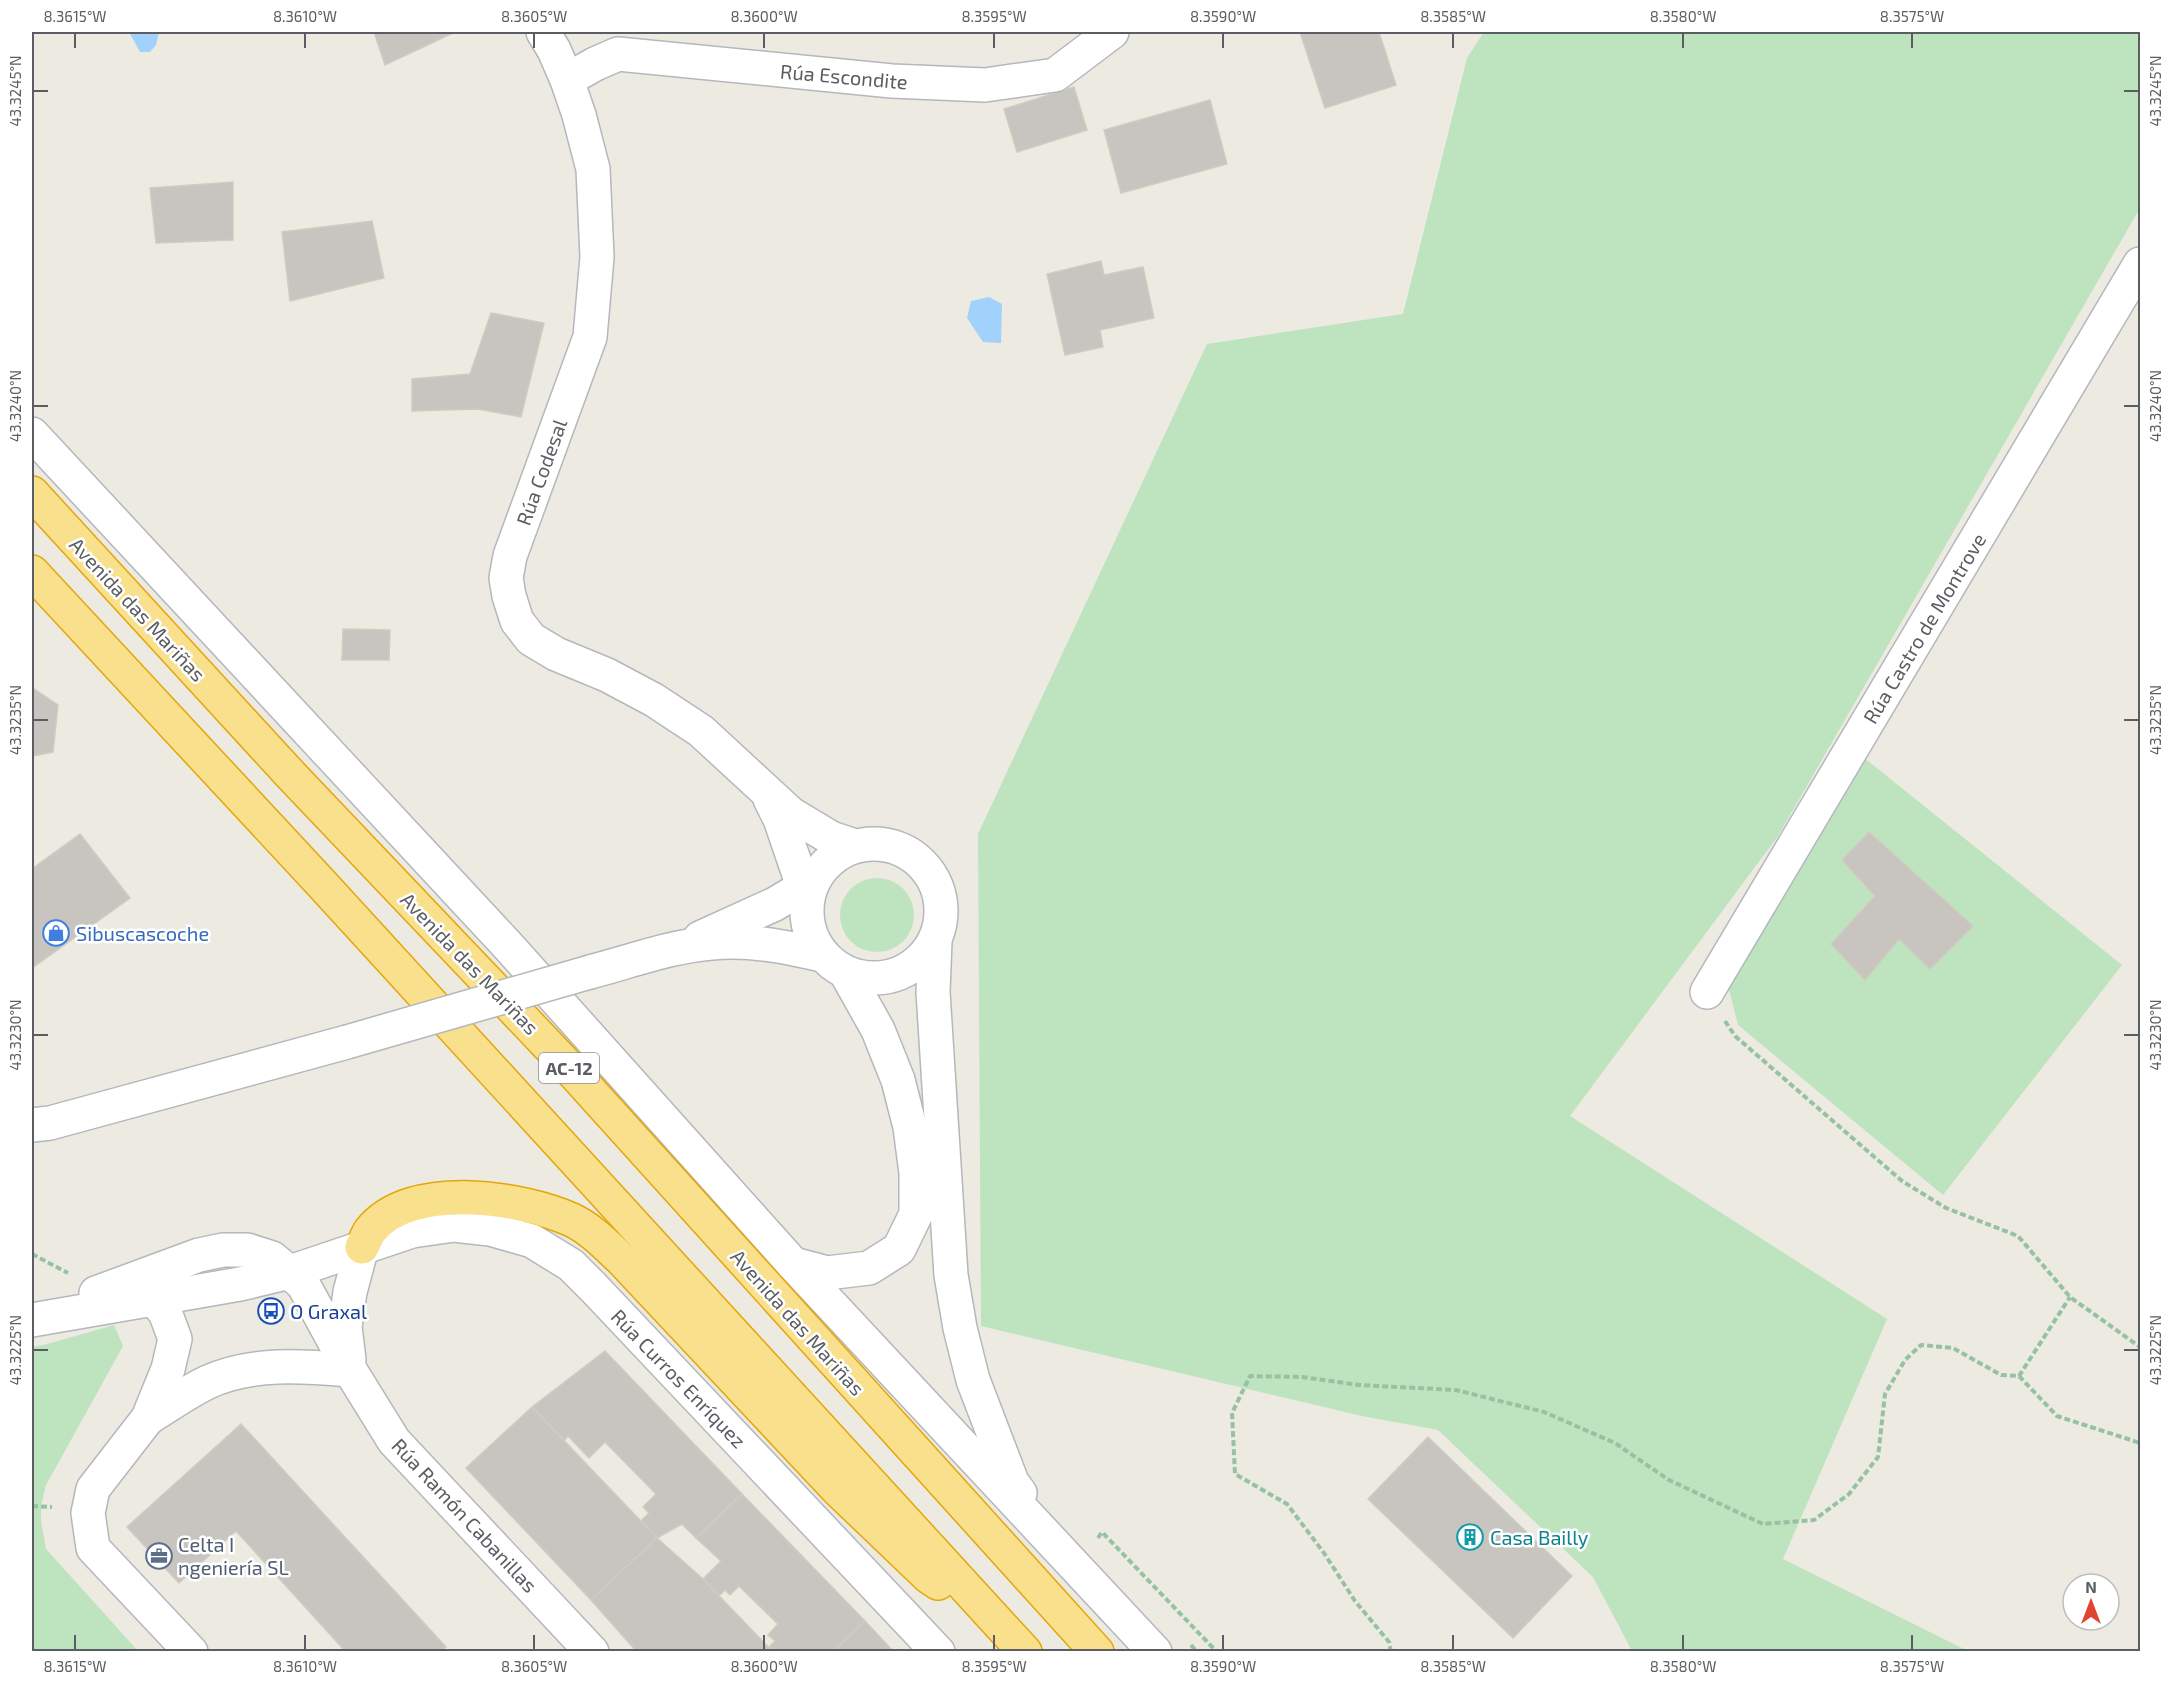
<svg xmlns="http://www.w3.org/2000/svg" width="2172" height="1683" font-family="'Exo 2',sans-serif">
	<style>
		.green { fill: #bee3bf }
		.water { fill: #a2d2fc }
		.building { fill: #c8c4bf; stroke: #d1ccc0; stroke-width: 1.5 }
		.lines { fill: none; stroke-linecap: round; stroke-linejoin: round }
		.street-casing { stroke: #b4b7bc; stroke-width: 36 }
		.highway-casing { stroke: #e5a609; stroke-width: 36 }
		.path { stroke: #96c2a4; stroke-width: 4; stroke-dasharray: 6 3; stroke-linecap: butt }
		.street { stroke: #fff; stroke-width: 33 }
		.highway { stroke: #f9e08c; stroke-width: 33 }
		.street-bridge-casing { stroke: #b4b7bc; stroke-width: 36; stroke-linecap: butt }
		.street-bridge { stroke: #fff; stroke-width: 33 }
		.ticks { fill: none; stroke: #5a5d62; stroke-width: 2 }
		.labels { text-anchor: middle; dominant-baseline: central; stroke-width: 5; stroke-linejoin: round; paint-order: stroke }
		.shield { fill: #fff; stroke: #8c8e91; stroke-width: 1.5 }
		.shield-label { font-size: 18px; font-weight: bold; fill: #5a5d62 }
		.street-label { font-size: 20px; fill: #5a5d62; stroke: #fff }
		.shop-label { font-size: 20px; fill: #366cbe; stroke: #fff; text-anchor: start }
		.transit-label { font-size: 20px; fill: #164399; stroke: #fff; text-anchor: start }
		.culture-label { font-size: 20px; fill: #0d838f; stroke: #fff; text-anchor: start }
		.service-label { font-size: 20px; fill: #4e5e75; stroke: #fff; text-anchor: start }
		.neatline { fill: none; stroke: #5a5d62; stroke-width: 2 }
		.ticks-label { font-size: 15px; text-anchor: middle; fill: #5a5d62 }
	</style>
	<rect width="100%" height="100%" fill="#eceae1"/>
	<g class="green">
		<polygon points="1484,32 2140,32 2140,208 1778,836 1570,1116 1887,1319 1783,1559 1968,1651 1632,1651 1593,1577 1438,1430 1362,1416 981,1326 978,834 1207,344 1403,314 1467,58"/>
		<polygon points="1863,757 2122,965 1943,1195 1738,1025 1725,974"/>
		<circle cx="877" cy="915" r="37"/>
		<polygon points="114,1325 123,1346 46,1485 41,1506 41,1521 46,1549 138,1651 32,1651 32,1347 44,1345"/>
	</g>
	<g class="water">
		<polygon points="129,32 159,32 156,45 150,52 140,52"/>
		<polygon points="989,297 1002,304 1001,343 983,342 967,318 971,301"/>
	</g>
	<g class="building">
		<polygon points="374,32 455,32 385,65"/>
		<polygon points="1300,32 1379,32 1396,85 1325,108"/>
		<polygon points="1074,87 1087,130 1017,152 1004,109"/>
		<polygon points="1210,100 1227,164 1121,193 1104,130"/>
		<polygon points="233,182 233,240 156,243 150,188"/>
		<polygon points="372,221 384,278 290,301 282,232"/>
		<polygon points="1101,261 1104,275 1143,267 1154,318 1100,330 1103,347 1065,355 1047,274"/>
		<polygon points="491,313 544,323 521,417 478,409 412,411 412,379 470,374"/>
		<polygon points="343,629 390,630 389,660 342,660"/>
		<polygon points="33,688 58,705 53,752 32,756 32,689"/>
		<polygon points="1869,832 1973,926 1930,969 1899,939 1865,980 1831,944 1875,896 1842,860"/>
		<polygon points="80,834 130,898 32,968 32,866 33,868"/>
		<polygon points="605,1351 742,1494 696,1538 682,1524 657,1538 641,1521 649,1513 643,1507 656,1494 605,1442 589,1458 568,1436 564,1441 532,1407"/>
		<polygon points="532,1407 657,1538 591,1600 466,1468"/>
		<polygon points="241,1424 446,1647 440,1652 346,1652 236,1531 179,1583 127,1527"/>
		<polygon points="1428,1437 1572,1576 1513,1638 1368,1499"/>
		<polygon points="742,1494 865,1621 833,1652 773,1652 769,1647 775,1641 768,1635 778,1624 739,1586 730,1595 725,1590 719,1596 703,1579 721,1561 696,1538"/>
		<polygon points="657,1538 703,1579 773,1652 637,1652 591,1600"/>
		<polygon points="865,1621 894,1652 833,1652"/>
	</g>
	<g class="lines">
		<g class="street-casing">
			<g id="street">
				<polyline points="543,32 554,50 567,80 579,115 593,169 597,257 590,337 510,556 506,578 509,596 517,621 531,639 556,654 607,675 654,700 701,731 791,814 831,838 855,846"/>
				<polyline points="567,80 595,64 618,54 892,81 985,85 1055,75 1112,32"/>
				<polyline points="32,434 510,948 793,1264 1155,1652"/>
				<polyline points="770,799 780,819 807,898"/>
				<circle cx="874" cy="911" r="67"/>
				<polyline points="700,938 775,904 813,881"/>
				<polyline points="935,941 933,992 951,1275 960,1328 973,1380 1012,1482 1020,1493"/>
				<path d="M590 972C629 962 671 946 712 943 749 939 786 947 822 955"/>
				<polyline points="1707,992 2140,264"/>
				<polyline points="32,1125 50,1123 347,1042"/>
				<polyline points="793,1264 827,1273 869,1268 899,1249 916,1214 916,1173 910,1127 898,1080 878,1030 846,973"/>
				<polyline points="96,1293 199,1255 223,1250 247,1250 272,1258 303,1284 350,1370 394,1441 592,1652"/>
				<polyline points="153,1299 165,1312 175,1339 168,1369 148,1418 93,1489 88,1513 93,1548 191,1652"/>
				<polyline points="32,1320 240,1284 290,1272 412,1231 454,1225 490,1229 532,1241 571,1265 593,1287 938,1652"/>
				<polyline points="349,1360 345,1327 350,1292 362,1247"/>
				<path d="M148 1418C168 1406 187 1392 208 1382 252 1362 303 1366 350 1370"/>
			</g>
		</g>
		<g class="highway-casing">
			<g id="highway">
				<polyline points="32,493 289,773 562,1060 1097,1652"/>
				<polyline points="32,572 321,883 1025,1652"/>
				<path d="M362 1247C365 1242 367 1235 370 1231 410 1180 521 1197 572 1220 591 1229 607 1246 622 1260L837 1489 929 1577 938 1583"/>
			</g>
		</g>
		<g class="path">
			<polyline points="1725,1021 1735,1036 1902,1181 1946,1208 2018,1236 2070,1297 2140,1347"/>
			<polyline points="32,1254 68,1273"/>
			<polyline points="2019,1376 2057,1416 2140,1443"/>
			<polyline points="32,1506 52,1507"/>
			<polyline points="1098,1538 1102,1532 1217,1652"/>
			<polyline points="1191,1645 1197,1652"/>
			<polyline points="1391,1652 1389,1642 1355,1601 1324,1553 1287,1504 1235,1474 1232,1413 1250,1376 1302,1377 1359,1385 1456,1390 1544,1412 1615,1443 1669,1480 1763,1524 1814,1520 1849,1494 1878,1457 1885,1394 1905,1360 1921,1345 1953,1348 2001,1375 2019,1376 2070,1297"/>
		</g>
		<use href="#street" class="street"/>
		<use href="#highway" class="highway"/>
		<g class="street-bridge-casing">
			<polyline id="street-bridge" points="347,1042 590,972"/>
		</g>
		<use href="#street-bridge" class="street-bridge"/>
	</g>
	<path class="ticks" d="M75 33V48M305 33V48M534 33V48M764 33V48M994 33V48M1223 33V48M1453 33V48M1683 33V48M1912 33V48M33 91H48M2124 91H2139M33 406H48M2124 406H2139M33 720H48M2124 720H2139M33 1035H48M2124 1035H2139M33 1350H48M2124 1350H2139M75 1635V1650M305 1635V1650M534 1635V1650M764 1635V1650M994 1635V1650M1223 1635V1650M1453 1635V1650M1683 1635V1650M1912 1635V1650"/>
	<defs>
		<g id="shop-ring" transform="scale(1.35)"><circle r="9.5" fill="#fff" stroke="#3f7fe0" stroke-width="1.5"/><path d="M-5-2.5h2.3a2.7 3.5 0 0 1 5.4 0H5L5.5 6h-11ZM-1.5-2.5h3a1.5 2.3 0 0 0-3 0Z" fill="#3f7fe0"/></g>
		<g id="bus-ring" transform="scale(1.35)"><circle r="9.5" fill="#fff" stroke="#1a4fb4" stroke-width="1.5"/><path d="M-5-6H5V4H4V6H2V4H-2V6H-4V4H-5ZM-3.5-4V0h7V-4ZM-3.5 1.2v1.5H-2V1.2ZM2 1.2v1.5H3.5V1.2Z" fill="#1a4fb4"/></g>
		<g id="building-ring" transform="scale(1.35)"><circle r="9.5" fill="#fff" stroke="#0f9aa8" stroke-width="1.5"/><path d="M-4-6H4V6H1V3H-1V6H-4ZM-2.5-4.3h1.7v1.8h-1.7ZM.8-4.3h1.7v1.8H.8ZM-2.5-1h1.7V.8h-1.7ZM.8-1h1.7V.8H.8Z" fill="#0f9aa8"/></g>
		<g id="office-ring" transform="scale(1.35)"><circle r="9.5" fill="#fff" stroke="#5c6f8a" stroke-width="1.5"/><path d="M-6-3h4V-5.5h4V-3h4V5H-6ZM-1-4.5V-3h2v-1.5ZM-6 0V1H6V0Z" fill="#5c6f8a"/></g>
	</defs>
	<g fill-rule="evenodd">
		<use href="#shop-ring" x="56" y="933"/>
		<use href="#bus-ring" x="271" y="1311"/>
		<use href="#building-ring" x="1470" y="1537"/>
		<use href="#office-ring" x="159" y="1556"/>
	</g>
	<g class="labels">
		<rect class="shield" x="539" y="1053" width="60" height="30" rx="4.5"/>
		<g class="shield-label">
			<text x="569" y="1068">AC-12</text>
		</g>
		<g class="street-label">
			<text transform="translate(844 76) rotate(5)">Rúa Escondite</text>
			<text transform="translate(541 472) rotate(-70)">Rúa Codesal</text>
			<text transform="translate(138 609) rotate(47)">Avenida das Mariñas</text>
			<text transform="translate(1924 628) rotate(-59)">Rúa Castro de Montrove</text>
			<text transform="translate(470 963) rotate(46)">Avenida das Mariñas</text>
			<text transform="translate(798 1322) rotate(48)">Avenida das Mariñas</text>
			<text transform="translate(679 1378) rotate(46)">Rúa Curros Enríquez</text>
			<text transform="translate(465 1515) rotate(47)">Rúa Ramón Cabanillas</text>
		</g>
		<g class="shop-label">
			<text x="76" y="933">Sibuscascoche</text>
		</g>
		<g class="transit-label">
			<text x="290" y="1311">O Graxal</text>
		</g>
		<g class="culture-label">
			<text x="1490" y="1537">Casa Bailly</text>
		</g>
		<g class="service-label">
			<text x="178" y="1544">Celta I<tspan x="178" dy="23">ngeniería SL</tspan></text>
		</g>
	</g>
	<rect width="2172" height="1683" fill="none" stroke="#ffffff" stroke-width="66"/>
	<g transform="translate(2091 1602)"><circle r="28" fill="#ffffff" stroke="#bdbec0" stroke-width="1.5"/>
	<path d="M0-4.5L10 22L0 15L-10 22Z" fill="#e24432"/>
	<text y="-9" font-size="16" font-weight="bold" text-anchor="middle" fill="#5a5d62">N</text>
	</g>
	<rect x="33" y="33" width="2106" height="1617" class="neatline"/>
	<g class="ticks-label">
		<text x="75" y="22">8.3615°W</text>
		<text x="305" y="22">8.3610°W</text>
		<text x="534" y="22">8.3605°W</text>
		<text x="764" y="22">8.3600°W</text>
		<text x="994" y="22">8.3595°W</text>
		<text x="1223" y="22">8.3590°W</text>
		<text x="1453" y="22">8.3585°W</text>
		<text x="1683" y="22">8.3580°W</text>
		<text x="1912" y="22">8.3575°W</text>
		<text transform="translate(16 91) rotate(-90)" y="5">43.3245°N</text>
		<text transform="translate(2156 91) rotate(-90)" y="5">43.3245°N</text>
		<text transform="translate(16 406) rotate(-90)" y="5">43.3240°N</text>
		<text transform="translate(2156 406) rotate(-90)" y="5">43.3240°N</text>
		<text transform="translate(16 720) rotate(-90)" y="5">43.3235°N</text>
		<text transform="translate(2156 720) rotate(-90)" y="5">43.3235°N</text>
		<text transform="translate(16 1035) rotate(-90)" y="5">43.3230°N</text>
		<text transform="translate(2156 1035) rotate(-90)" y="5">43.3230°N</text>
		<text transform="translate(16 1350) rotate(-90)" y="5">43.3225°N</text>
		<text transform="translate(2156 1350) rotate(-90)" y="5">43.3225°N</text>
		<text x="75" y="1672">8.3615°W</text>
		<text x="305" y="1672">8.3610°W</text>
		<text x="534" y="1672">8.3605°W</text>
		<text x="764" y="1672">8.3600°W</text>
		<text x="994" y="1672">8.3595°W</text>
		<text x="1223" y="1672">8.3590°W</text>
		<text x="1453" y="1672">8.3585°W</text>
		<text x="1683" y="1672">8.3580°W</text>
		<text x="1912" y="1672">8.3575°W</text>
	</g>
</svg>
